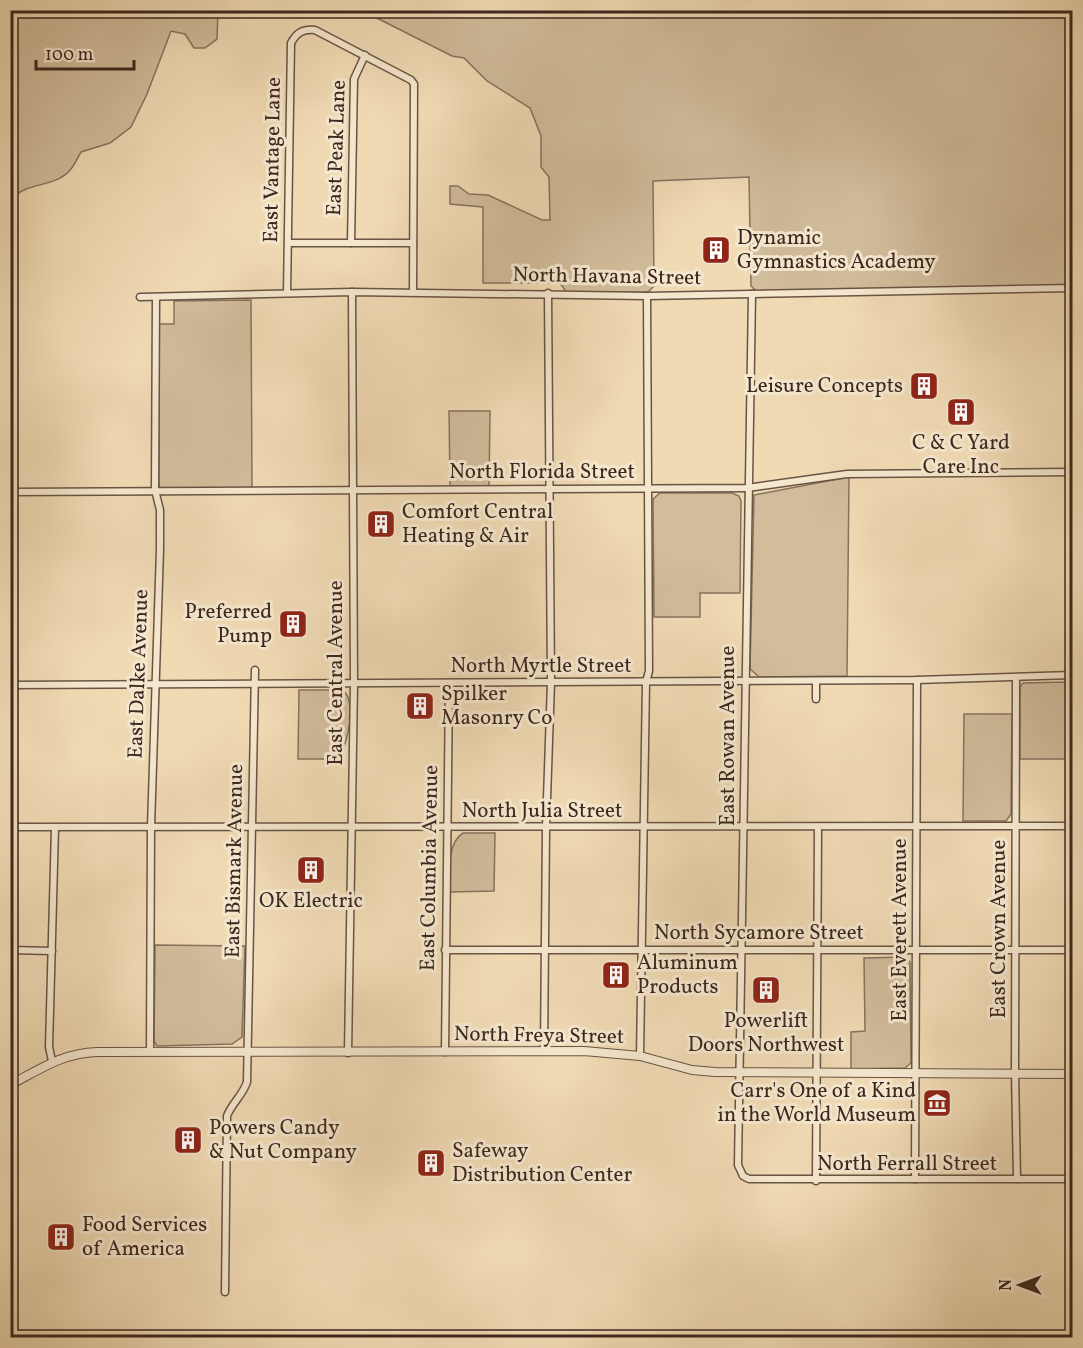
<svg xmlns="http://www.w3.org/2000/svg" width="1083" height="1348" font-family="Vollkorn,serif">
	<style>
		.green { fill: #d1bc9b; stroke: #86725d; stroke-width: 1.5 }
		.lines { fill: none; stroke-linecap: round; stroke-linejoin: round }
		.minor-casing { stroke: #695444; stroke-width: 9 }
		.tertiary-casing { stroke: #695444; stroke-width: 10 }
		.minor { stroke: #f5e7ce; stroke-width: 6 }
		.tertiary { stroke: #f5e7ce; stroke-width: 8 }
		.labels { text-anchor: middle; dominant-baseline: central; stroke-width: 6; stroke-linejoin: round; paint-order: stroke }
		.street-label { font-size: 21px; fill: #3c271f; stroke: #f5e7ce }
		.poi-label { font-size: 21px; fill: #3c271f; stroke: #f5e7ce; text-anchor: start }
	</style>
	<rect width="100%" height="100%" fill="#f0dab4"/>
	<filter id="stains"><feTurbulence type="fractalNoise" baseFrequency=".00333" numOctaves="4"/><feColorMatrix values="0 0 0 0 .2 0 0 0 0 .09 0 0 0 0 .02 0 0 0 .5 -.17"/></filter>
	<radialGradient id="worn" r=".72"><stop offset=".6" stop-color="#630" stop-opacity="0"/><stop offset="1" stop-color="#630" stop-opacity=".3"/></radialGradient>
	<g class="green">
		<path d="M11 10 218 11 217 39 205 48H194L185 34 171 31 147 94 131 127 110 143 81 152C78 157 75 164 71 169 56 188 28 181 11 199Z"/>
		<polygon points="363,11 1072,11 1072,286 756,291 751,286 749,177 653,181 654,286 648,292 567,293 560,283 483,283 483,207 450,204 450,186 458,186 469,194 488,195 542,220 550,220 549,177 541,167 541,136 530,108 487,81 464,58 452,56"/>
		<polygon points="251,300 252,488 162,489 159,486 159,324 174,324 174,301"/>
		<polygon points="449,411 490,411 489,486 450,486"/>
		<polygon points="849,477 847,676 759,677 750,669 754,495"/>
		<polygon points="660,493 732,493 739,496 741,501 740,593 700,593 700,617 654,617 653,499"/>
		<polygon points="1067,682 1066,759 1020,759 1020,687 1023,683"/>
		<path d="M299 690H342C359 701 346 743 340 759H298Z"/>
		<polygon points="964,714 1012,714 1011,814 1006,821 963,821"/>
		<path d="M463 833H495L494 891 449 892C450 874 446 844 463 833Z"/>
		<polygon points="155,945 245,946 242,1037 232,1044 157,1046 154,1041"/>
		<polygon points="904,957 910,962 911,1063 905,1068 851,1069 851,1032 865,1031 864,958"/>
	</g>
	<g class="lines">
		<g class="minor-casing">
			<g id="minor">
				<polyline points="288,243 413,243"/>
				<polyline points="351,243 354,79 365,55"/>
				<path d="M287 293 291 43C297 32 303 29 315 30L411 80 414 84 413 292"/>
				<polyline points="752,294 738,1165 743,1176 749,1179 1072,1179"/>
				<polyline points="140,297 352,292 647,296 1072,288"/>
				<polyline points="10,492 747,488 847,474 1072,472"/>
				<polyline points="1016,679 1015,1072 1017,1179"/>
				<polyline points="816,681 816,699"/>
				<polyline points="10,685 917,680 1072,675"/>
				<polyline points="10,827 1072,826"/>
				<polyline points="10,950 52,951"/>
				<polyline points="445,950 1072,950"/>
				<polyline points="544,1051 546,828 551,682 548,293"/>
				<polyline points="150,1052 151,827 160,549 160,510 155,490 156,297"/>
				<polyline points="445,1052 449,683"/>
				<polyline points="348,1053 354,684 352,292"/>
				<polyline points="640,1056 646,682 649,671 647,296"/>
				<polyline points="52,1061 49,1047 55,828"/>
				<polyline points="915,1179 917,680"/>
				<polyline points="816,1181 818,827"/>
				<path d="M225 1292 227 1116C232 1103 243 1095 247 1082L255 670"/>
			</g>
		</g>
		<g class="tertiary-casing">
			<path id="tertiary" d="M10 1085C40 1069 63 1053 97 1052L584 1051 640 1056 692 1070 715 1072 1072 1074"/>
		</g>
		<use href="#minor" class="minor"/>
		<use href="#tertiary" class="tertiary"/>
	</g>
	<defs>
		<g id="building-square" transform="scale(1.5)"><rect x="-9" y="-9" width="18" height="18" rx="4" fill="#8f2418" stroke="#f5e7ce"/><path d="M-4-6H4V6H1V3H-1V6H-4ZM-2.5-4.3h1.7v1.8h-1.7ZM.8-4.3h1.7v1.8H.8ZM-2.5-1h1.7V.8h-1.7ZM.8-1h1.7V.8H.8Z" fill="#fff"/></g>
		<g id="museum-square" transform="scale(1.5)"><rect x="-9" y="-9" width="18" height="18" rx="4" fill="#8f2418" stroke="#f5e7ce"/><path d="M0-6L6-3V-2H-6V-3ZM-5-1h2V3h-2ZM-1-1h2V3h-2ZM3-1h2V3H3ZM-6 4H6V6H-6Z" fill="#fff"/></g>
	</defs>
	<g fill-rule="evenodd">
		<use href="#building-square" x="716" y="250"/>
		<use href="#building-square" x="924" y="386"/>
		<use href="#building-square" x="961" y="412"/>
		<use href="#building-square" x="381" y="524"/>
		<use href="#building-square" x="293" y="624"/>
		<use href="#building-square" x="420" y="706"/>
		<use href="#building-square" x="311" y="870"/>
		<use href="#building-square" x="616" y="975"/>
		<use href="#building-square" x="766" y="990"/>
		<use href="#museum-square" x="937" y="1103"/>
		<use href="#building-square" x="188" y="1140"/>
		<use href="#building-square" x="431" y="1163"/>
		<use href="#building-square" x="61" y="1237"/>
	</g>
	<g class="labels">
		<g class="street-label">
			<text transform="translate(337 148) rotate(-88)">East Peak Lane</text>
			<text transform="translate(273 160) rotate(-89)">East Vantage Lane</text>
			<text transform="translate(607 277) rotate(1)">North Havana Street</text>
			<text x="542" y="472">North Florida Street</text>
			<text x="541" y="666">North Myrtle Street</text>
			<text transform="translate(336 673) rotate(-90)">East Central Avenue</text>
			<text transform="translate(139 674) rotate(-88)">East Dalke Avenue</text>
			<text transform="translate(728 736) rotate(-90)">East Rowan Avenue</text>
			<text x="542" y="811">North Julia Street</text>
			<text transform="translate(235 861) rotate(-89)">East Bismark Avenue</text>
			<text transform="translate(430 868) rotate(-89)">East Columbia Avenue</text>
			<text transform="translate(999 929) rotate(-90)">East Crown Avenue</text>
			<text transform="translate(900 930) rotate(-90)">East Everett Avenue</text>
			<text x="759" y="933">North Sycamore Street</text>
			<text transform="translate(539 1036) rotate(1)">North Freya Street</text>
			<text x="907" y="1164">North Ferrall Street</text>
		</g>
		<g class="poi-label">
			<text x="737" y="238">Dynamic<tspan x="737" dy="24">Gymnastics Academy</tspan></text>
			<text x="903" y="386" text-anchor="end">Leisure Concepts</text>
			<text x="961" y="443" text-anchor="middle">C &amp; C Yard<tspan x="961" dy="24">Care Inc</tspan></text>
			<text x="402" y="512">Comfort Central<tspan x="402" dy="24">Heating &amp; Air</tspan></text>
			<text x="272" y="612" text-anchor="end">Preferred<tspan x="272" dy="24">Pump</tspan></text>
			<text x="441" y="694">Spilker<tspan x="441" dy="24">Masonry Co</tspan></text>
			<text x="311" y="901" text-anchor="middle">OK Electric</text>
			<text x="637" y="963">Aluminum<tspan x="637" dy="24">Products</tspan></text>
			<text x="766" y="1021" text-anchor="middle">Powerlift<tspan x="766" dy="24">Doors Northwest</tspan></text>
			<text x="916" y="1091" text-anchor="end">Carr's One of a Kind<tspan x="916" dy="24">in the World Museum</tspan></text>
			<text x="209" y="1128">Powers Candy<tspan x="209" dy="24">&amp; Nut Company</tspan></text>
			<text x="452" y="1151">Safeway<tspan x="452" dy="24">Distribution Center</tspan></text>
			<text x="82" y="1225">Food Services<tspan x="82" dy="24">of America</tspan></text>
		</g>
	</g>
	<rect width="1083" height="1348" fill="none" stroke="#f0dab4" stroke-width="36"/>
	<rect x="12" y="12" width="1059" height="1324" fill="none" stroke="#3c271f" stroke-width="3"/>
	<rect x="18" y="18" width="1047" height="1312" fill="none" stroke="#3c271f" stroke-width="1.5"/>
	<g transform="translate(1020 1285) rotate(270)" stroke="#f5e7ce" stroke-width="4.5" paint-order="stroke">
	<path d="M0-4.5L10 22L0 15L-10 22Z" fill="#3c271f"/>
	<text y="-9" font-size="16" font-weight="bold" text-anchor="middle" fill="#3c271f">N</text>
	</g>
	<path d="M36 60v9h98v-9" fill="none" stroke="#3c271f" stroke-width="3"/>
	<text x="45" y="60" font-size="18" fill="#3c271f" stroke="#f5e7ce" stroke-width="4.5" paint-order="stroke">100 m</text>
	<rect width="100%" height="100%" filter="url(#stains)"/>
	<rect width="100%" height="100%" fill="url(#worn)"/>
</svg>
